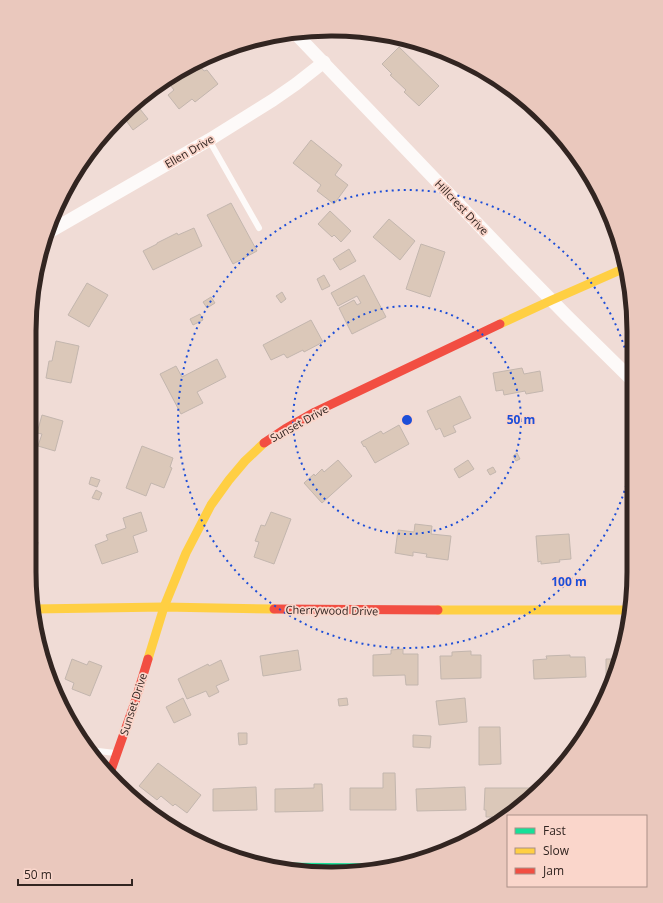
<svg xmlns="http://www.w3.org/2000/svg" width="663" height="903" font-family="'Open Sans',sans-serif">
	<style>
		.building { fill: #dbc8b9; stroke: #c3b6ae }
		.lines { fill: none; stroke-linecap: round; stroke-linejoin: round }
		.lane { stroke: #fdfaf9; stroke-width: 6 }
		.street { stroke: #fdfaf9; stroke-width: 13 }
		.fast { stroke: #16e098; stroke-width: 9 }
		.slow { stroke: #ffcf43; stroke-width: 9 }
		.jam { stroke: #f24e42; stroke-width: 9 }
		.ring { fill: none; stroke: #1d4ed8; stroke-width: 2; stroke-dasharray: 2 4 }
		.labels { text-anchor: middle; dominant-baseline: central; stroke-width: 3.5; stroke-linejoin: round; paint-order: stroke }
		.street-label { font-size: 11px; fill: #322521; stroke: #fad6cb }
		.rim { fill: none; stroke: #322521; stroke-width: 5 }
		.centre { fill: #1d4ed8; stroke: #fad6cb; stroke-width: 2 }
		.ring-label { font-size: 12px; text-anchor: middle; font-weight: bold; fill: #1d4ed8; stroke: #fad6cb; stroke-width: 3.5; stroke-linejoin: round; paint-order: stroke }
	</style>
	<rect width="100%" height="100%" fill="#f0dcd6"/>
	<g class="building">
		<polygon points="399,47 439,86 419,106 404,92 406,90 390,75 392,74 382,64"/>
		<polygon points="196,61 204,71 207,70 218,84 195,102 192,99 179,109 168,95 174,90 167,81 175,75 174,75"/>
		<polygon points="136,104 148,119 133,130 125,119 115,126"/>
		<polygon points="311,140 342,165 335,175 348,185 334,204 317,191 321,185 293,163"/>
		<polygon points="88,155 90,159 88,161 89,163 75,173 80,164"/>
		<polygon points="231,203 257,251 233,264 207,215"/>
		<polygon points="330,211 351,231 341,242 334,235 332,237 318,224"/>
		<polygon points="389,219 415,241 400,260 373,237"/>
		<polygon points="194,228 202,246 153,270 143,251 157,244 157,243 177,233 178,235"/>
		<polygon points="421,244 445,252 430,297 406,289"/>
		<polygon points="349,249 356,261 340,270 333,259"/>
		<polygon points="324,275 330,286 322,290 317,279"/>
		<polygon points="364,275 386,317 352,334 339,308 354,300 357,305 361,303 357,296 338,306 331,293"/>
		<polygon points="87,283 108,295 89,327 68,315"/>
		<polygon points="282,292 286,299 281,303 276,296"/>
		<polygon points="211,297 215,303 207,308 203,302"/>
		<polygon points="200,314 203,320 193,325 190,319"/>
		<polygon points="311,320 323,342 304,352 303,350 287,358 284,354 271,360 263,345"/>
		<polygon points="56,341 79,346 71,383 46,378 49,361 52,361"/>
		<polygon points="217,359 226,377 197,392 203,403 181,414 160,374 176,366 182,377"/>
		<polygon points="522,368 524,374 540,371 543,391 526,394 525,391 504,395 503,390 496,391 493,373"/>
		<polygon points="460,396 471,418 453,426 456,432 444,437 440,428 436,430 427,411"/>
		<polygon points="42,415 63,421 55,451 38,446 42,434 37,433"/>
		<polygon points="399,425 409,444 375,463 365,446 364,447 361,442 381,431 383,434"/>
		<polygon points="142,446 173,458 170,467 172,468 164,488 151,483 146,496 126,488"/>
		<polygon points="517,453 520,459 516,461 513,456"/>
		<polygon points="338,460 352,476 322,503 304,483 314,474 315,476 322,469 324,472"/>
		<polygon points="468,460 474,469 459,478 454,469"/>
		<polygon points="493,467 496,472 490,475 487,470"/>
		<polygon points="91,477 100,480 97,487 89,484"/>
		<polygon points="96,490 102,493 99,500 92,498"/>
		<polygon points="141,512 147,531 133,536 138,552 102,564 95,545 108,540 106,535 126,528 123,518"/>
		<polygon points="271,512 291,519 274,564 254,557 259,542 255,541 261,525 265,526"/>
		<polygon points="415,524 432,526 431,534 451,536 448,560 426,557 427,554 413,552 413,556 395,553 398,530 414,532"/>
		<polygon points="569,534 571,559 559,560 560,562 541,564 541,561 538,562 536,536"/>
		<polygon points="29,535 37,536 36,542 38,542 35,564 29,563"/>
		<polygon points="403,649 403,654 418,654 418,685 406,685 405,675 373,676 373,655 391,654 391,650"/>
		<polygon points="298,650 301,670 263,676 260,656"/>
		<polygon points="471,651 471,655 481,655 481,678 441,679 440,656 452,656 452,652"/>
		<polygon points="570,655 570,657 585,657 586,677 534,679 533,660 547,659 546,656"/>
		<polygon points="72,659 87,665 89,661 102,666 90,696 72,689 74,683 65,679"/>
		<polygon points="606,659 620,659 612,680 606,680"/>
		<polygon points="221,660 229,680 216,686 219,692 209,697 206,691 187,699 178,679 208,664 209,666"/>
		<polygon points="600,689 609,689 605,700 600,700"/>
		<polygon points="183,698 191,715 174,723 166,707"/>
		<polygon points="347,698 348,705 339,706 338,699"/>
		<polygon points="465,698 467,722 439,725 436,701"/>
		<polygon points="479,727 500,727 501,764 479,765"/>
		<polygon points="238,733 247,733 247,744 239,745"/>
		<polygon points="413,735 431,736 430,748 413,747"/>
		<polygon points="158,763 201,795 187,813 175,804 173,806 161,796 157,800 139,786"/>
		<polygon points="383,773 395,773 396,810 350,810 350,788 383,788"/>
		<polygon points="314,784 322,784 323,811 275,812 275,789 314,788"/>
		<polygon points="256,787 257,810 213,811 213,789"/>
		<polygon points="465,787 466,810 417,811 416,789"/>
		<polygon points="485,788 532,788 532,796 516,811 505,817 486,817 486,810 484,810"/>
	</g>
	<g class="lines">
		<g class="lane">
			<polyline points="209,140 259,228"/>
			<polyline points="90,750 115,753"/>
		</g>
		<g class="street">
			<polyline points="294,32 515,263 567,316 632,380"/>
			<polyline points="49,232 209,140 273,100 296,84 324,62"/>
		</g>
		<polyline class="fast" points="269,867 385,868"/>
		<g class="slow">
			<polyline points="500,324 552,300 625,268"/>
			<polyline points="34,609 164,607 274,609"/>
			<polyline points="438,610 630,610"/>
			<polyline points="148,659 164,607 186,553 211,505 229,480 245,461 264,443"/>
		</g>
		<g class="jam">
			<polyline points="264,443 285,429 315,412 500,324"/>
			<polyline points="274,609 438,610"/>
			<polyline points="110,773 135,702 148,659"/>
		</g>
	</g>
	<g class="ring">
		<circle cx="407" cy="420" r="114"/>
		<path d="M632 462A229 229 0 1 1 632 376"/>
	</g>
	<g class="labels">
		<g class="street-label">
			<text transform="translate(189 151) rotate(-30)">Ellen Drive</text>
			<text transform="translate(462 207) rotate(46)">Hillcrest Drive</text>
			<text transform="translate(299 423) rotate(-29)">Sunset Drive</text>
			<text transform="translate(332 610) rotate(1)">Cherrywood Drive</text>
			<text transform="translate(133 704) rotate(-72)">Sunset Drive</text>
		</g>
	</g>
	<path d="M0 0H663V903H0ZM331 36H332A295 295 0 0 1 627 331V572A295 295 0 0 1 332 867H331A295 295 0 0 1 36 572V331A295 295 0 0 1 331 36Z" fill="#eac8bd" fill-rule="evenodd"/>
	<path class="rim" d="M331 36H332A295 295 0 0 1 627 331V572A295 295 0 0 1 332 867H331A295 295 0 0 1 36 572V331A295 295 0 0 1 331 36Z"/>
	<circle cx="407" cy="420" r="6" class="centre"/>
	<g class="ring-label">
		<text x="521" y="424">50 m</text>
		<text x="569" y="586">100 m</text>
	</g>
	<rect x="507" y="815" width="140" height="72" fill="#fad6cb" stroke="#aa8f87"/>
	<rect x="515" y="828" width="20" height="6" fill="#16e098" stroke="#aa8f87"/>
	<text x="543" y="835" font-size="12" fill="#322521">Fast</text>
	<rect x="515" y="848" width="20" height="6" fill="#ffcf43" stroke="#aa8f87"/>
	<text x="543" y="855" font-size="12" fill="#322521">Slow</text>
	<rect x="515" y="868" width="20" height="6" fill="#f24e42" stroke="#aa8f87"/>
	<text x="543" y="875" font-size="12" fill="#322521">Jam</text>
	<path d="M18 879v6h114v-6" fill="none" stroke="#322521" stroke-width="2"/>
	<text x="24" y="879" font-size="12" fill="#322521" stroke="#fad6cb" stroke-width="3" paint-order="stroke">50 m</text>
</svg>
